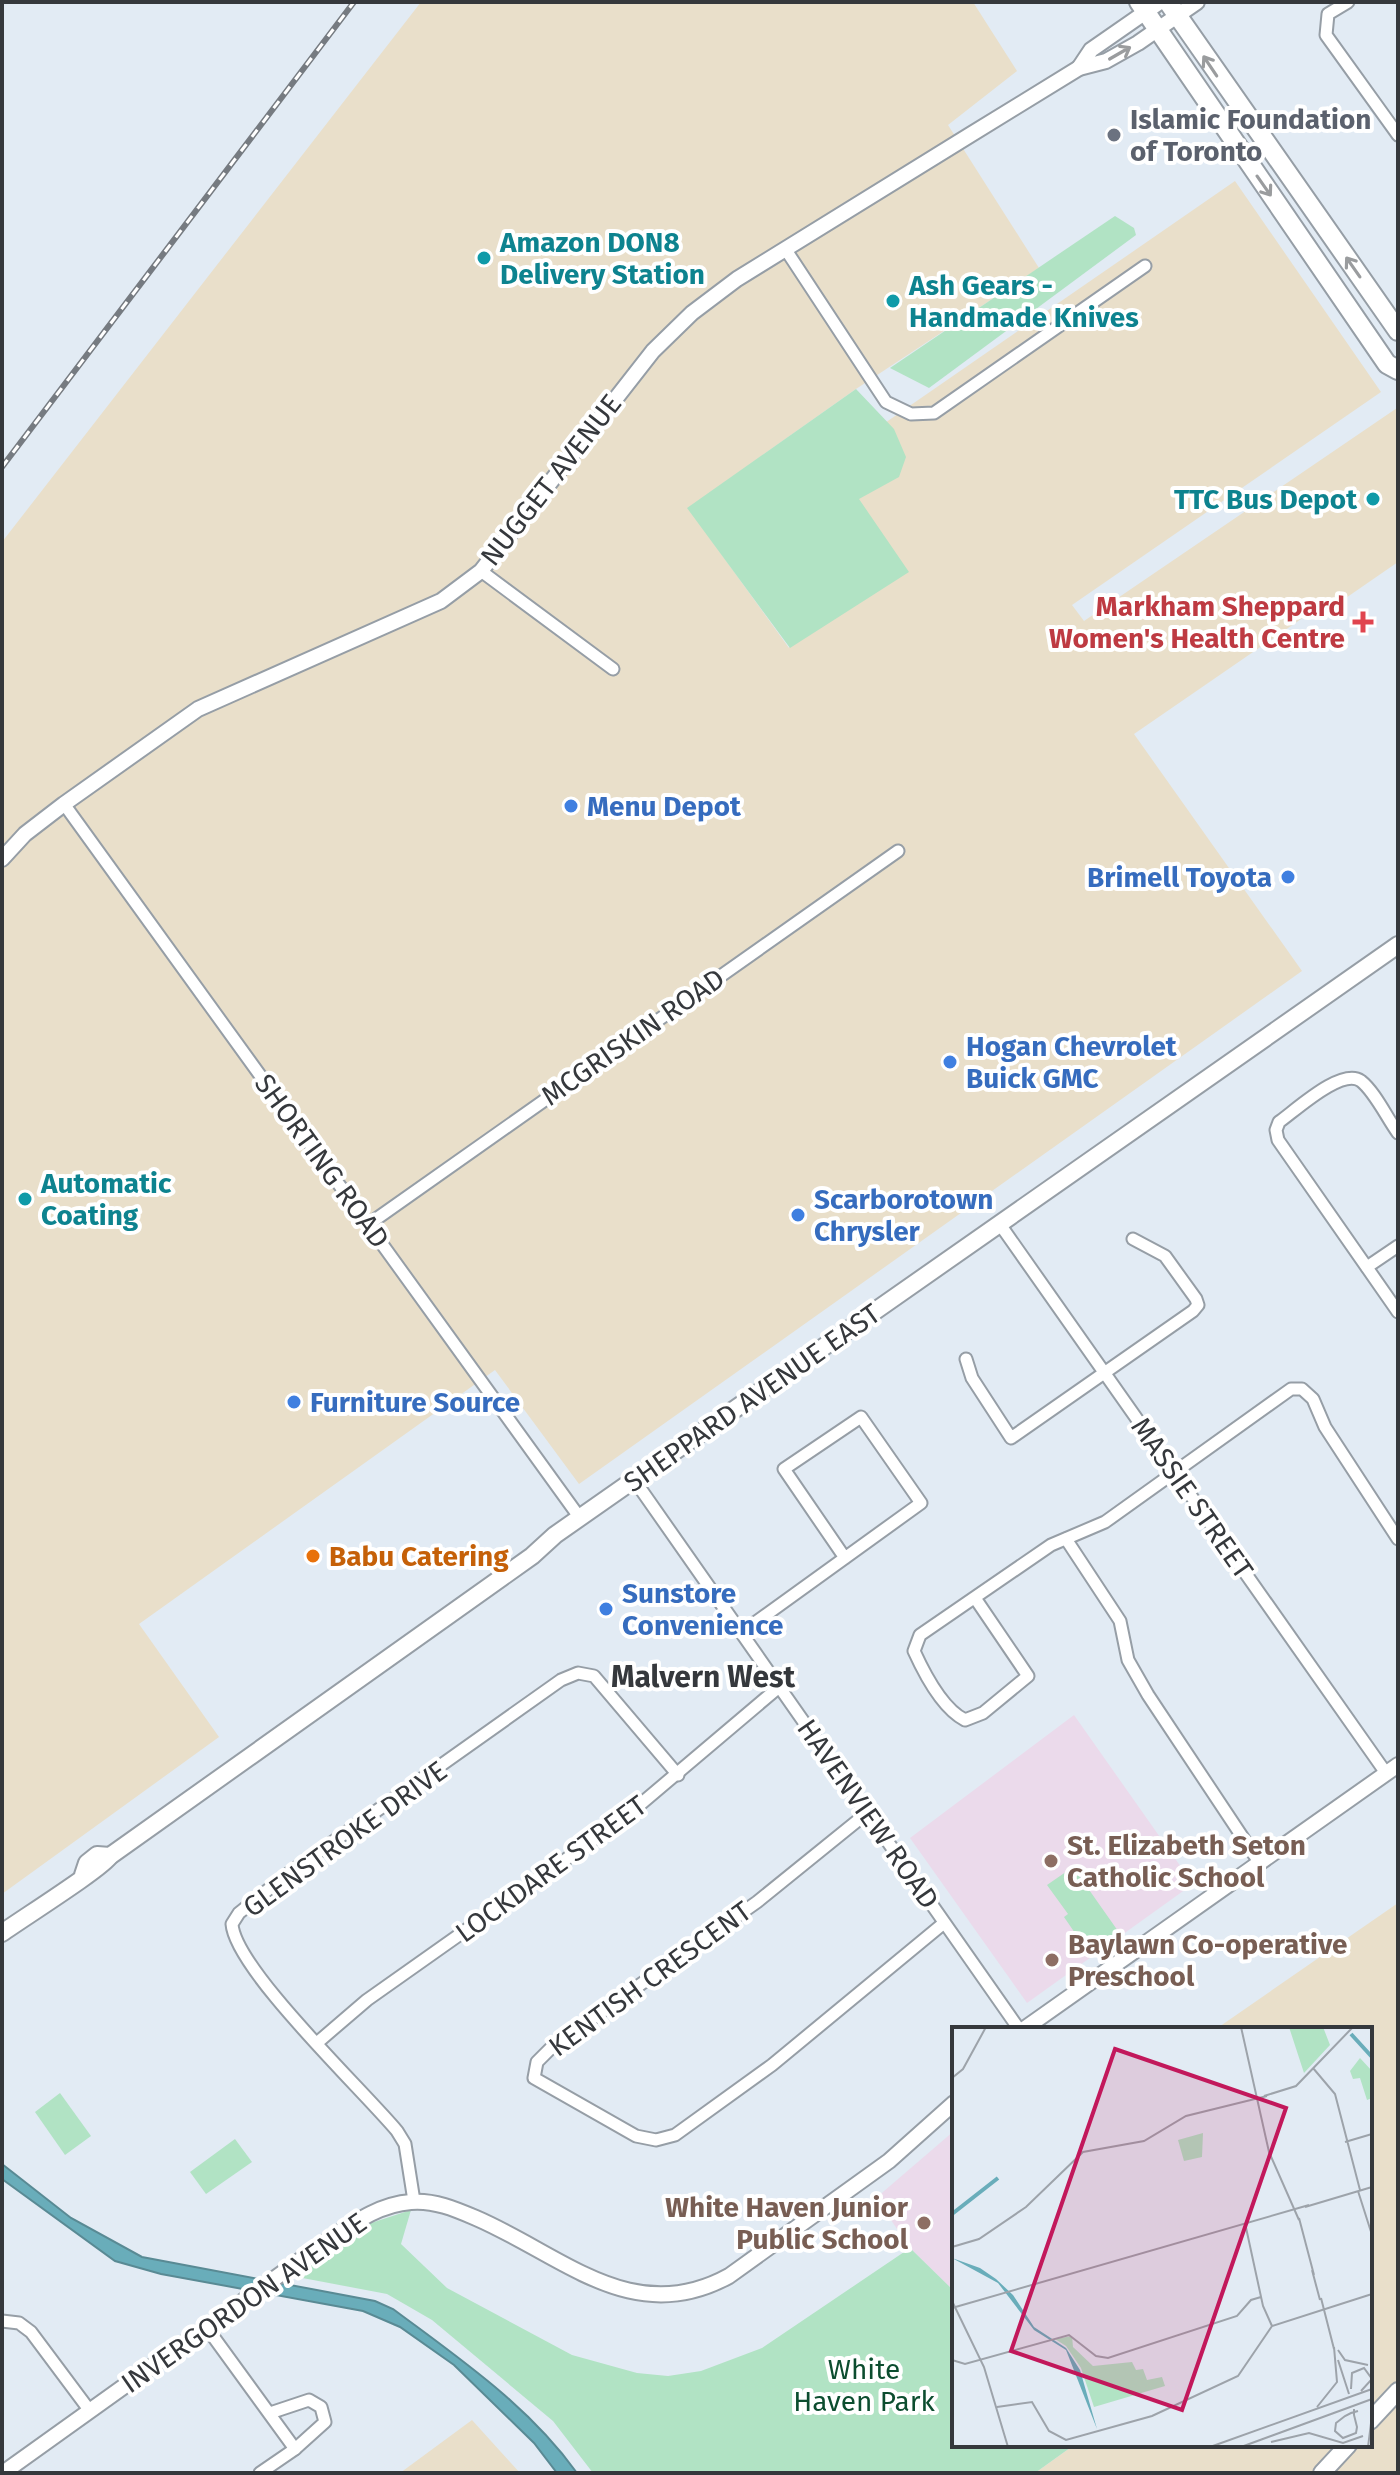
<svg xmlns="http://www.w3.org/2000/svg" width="1400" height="2475" font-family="'Fira Sans',sans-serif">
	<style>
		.industrial { fill: #e9dfca }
		.education { fill: #ebdaeb }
		.green { fill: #b1e3c4 }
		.water { fill: #69adba; stroke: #598a94; stroke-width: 2 }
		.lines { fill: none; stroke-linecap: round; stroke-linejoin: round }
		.minor-casing { stroke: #969ea6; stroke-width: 15 }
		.tertiary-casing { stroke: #969ea6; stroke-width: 18 }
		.secondary-casing { stroke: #969ea6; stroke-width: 20 }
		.primary-casing { stroke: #969ea6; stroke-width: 22 }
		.minor { stroke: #fff; stroke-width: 11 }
		.tertiary { stroke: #fff; stroke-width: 14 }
		.secondary { stroke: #fff; stroke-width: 16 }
		.primary { stroke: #fff; stroke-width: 18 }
		.rail-casing { stroke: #767b81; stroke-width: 6 }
		.rail { stroke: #fff; stroke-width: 3; stroke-dasharray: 9; stroke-linecap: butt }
		.oneway { stroke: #9a9c9e }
		.worship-dot { fill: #6b7280; stroke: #fff; stroke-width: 3 }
		.culture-dot { fill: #0f9aa8; stroke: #fff; stroke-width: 3 }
		.health-dot { fill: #e0444e; stroke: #fff; stroke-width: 3 }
		.shop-dot { fill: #3f7fe0; stroke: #fff; stroke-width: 3 }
		.food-dot { fill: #e8710a; stroke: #fff; stroke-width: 3 }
		.education-dot { fill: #8d6e63; stroke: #fff; stroke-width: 3 }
		.labels { text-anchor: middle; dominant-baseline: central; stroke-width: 8; stroke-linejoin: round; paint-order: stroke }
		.worship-label { font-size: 28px; font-weight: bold; fill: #5b616d; stroke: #fff; text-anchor: start }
		.culture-label { font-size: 28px; font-weight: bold; fill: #0d838f; stroke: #fff; text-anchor: start }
		.street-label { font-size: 28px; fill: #35383c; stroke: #fff }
		.health-label { font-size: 28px; font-weight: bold; fill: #be3a42; stroke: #fff; text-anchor: end }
		.shop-label { font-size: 28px; font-weight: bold; fill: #366cbe; stroke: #fff; text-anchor: start }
		.food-label { font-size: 28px; font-weight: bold; fill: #c56008; stroke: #fff; text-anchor: start }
		.education-label { font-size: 28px; font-weight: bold; fill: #785e54; stroke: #fff; text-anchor: start }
		.park-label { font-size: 28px; fill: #0c4d2f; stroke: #fff }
		.neighbourhood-label { font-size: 30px; font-weight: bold; fill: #35383c; stroke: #fff }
		.inset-river { fill: none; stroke: #69adba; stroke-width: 4 }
		.inset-road { fill: none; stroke: #9da3aa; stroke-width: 2 }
		.view { fill: #c2185b; fill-opacity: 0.15; stroke: #c2185b; stroke-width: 4 }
		.inset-edge { fill: none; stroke: #35383c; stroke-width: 4 }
	</style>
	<rect width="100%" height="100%" fill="#e2ebf4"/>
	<g class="industrial">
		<polygon points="421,2 973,2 1017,71 948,125 1039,268 856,389 688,508 789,648 827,463 1235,181 1381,392 1072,605 1084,621 1397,408 1398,562 1327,611 1320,606 1134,734 1302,971 579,1484 495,1370 139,1624 219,1737 2,1894 2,542"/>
		<polygon points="1398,1903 1398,2473 1035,2473 1074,2445 1370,2445 1370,2029 1216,2029"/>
		<polygon points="472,2420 520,2473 400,2473"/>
	</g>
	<g class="education">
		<polygon points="1074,1715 1193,1884 1027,2003 910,1838"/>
		<polygon points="954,2131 954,2291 910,2248 876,2198"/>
	</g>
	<g class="green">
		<polygon points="1115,216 1134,228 1136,235 929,388 890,368"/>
		<polygon points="856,389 894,429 906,457 899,477 859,499 909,572 790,648 687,508"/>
		<polygon points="1073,1867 1118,1931 1088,1952 1064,1917 1068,1914 1047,1885"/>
		<polygon points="60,2093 91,2136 65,2155 35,2112"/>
		<polygon points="235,2139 252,2162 206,2194 190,2172"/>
		<polygon points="411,2210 401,2244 447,2288 572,2355 637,2373 668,2376 701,2371 762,2348 910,2248 954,2291 954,2445 1074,2445 1035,2473 593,2473 553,2421 432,2320 387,2294 292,2276 371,2223"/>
	</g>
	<path class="water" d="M2 2164 71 2218 142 2257 375 2301 393 2309C460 2359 528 2405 577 2473H557L534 2443 454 2365 400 2327 363 2311 161 2274 115 2261 2 2179Z"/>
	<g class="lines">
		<g class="minor-casing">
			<g id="minor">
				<polyline points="1348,2 1328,14 1326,35 1398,135"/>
				<polyline points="786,250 886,402 911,414 934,413 1145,266"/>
				<polyline points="481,571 613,669"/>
				<polyline points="64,804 580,1518"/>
				<path d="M1398 1133C1387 1118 1375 1092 1361 1081 1342 1067 1296 1110 1279 1122L1276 1130 1278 1140 1398 1312"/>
				<polyline points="999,1223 1386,1773"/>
				<polyline points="369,1224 898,851"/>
				<polyline points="1367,1267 1398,1246"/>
				<polyline points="966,1359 972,1378 1011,1438 1193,1311 1198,1305 1196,1299 1165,1256 1133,1239"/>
				<polyline points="635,1481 1019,2029"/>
				<polyline points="1066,1539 1120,1621 1128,1660 1148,1695 1259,1862"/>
				<path d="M975 1598 1028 1676 983 1713 965 1720C943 1709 924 1673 914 1651L920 1635 1051 1545 1105 1522 1291 1389H1302L1313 1399 1325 1427 1398 1539"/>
				<polyline points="742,1631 756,1622 921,1503 861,1417 784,1469 845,1558"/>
				<polyline points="867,1813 757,1902 552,2047 537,2062 534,2078 636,2136 656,2140 675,2135 772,2065 944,1923"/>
				<polyline points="318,2042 367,2000 623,1819 779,1687"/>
				<path d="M414 2201 405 2144 397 2131C363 2090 235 1969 232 1924L239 1913 289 1873 561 1680 578 1673 594 1676 678 1775"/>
				<polyline points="2,2321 19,2323 31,2332 90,2411"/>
				<polyline points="207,2328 295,2449 260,2473"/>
				<polyline points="270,2413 309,2400 321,2407 325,2422 295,2449"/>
			</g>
		</g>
		<g class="tertiary-casing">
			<g id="tertiary">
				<polyline points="1079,68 1091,50 1160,2"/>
				<polyline points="2,859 25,834 64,804 198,709 441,601 481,571 653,351 692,313 737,279 970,135 1079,68 1106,61 1138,43 1197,2"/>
				<polyline points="1024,2029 1398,1765"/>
				<path d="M3 2473 334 2236C358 2220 382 2204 411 2202 434 2200 455 2209 476 2218 562 2255 633 2329 729 2276L889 2161 954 2103"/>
			</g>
		</g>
		<g class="secondary-casing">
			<g id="secondary">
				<polyline points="83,1875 87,1863 97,1855 110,1856"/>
				<path d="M2 1933C20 1920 104 1867 110 1856L532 1556 555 1535 1398 945"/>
				<polyline points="1370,2421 1398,2391"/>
				<polyline points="1322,2473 1348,2445"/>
			</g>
		</g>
		<g class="primary-casing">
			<g id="primary">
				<polyline points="1139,2 1387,364 1398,370"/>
				<polyline points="1168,2 1398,331"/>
			</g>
		</g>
		<use href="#minor" class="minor"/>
		<use href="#tertiary" class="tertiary"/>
		<use href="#secondary" class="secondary"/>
		<use href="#primary" class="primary"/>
		<g class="rail-casing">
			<polyline id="rail" points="2,467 354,2"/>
		</g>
		<use href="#rail" class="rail"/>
	</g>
	<defs><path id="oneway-shaft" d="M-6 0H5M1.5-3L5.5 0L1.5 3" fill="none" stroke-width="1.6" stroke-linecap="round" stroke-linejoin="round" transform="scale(2)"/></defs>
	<g class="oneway">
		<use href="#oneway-shaft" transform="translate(1120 53) rotate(-30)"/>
		<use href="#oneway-shaft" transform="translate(1210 66) rotate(-124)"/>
		<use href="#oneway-shaft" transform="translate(1264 186) rotate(55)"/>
		<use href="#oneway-shaft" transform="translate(1353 267) rotate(-125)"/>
	</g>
	<circle class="worship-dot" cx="1114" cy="135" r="8"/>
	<g class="culture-dot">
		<circle cx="484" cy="258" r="8"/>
		<circle cx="893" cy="301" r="8"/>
		<circle cx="1373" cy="499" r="8"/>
		<circle cx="25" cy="1199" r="8"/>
	</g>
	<path class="health-dot" d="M1359 610h8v8h8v8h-8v8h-8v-8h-8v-8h8z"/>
	<g class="shop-dot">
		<circle cx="571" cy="806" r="8"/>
		<circle cx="1288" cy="877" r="8"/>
		<circle cx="950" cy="1062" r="8"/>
		<circle cx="798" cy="1215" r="8"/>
		<circle cx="294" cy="1402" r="8"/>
		<circle cx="606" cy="1609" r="8"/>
	</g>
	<circle class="food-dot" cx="313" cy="1556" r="8"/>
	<g class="education-dot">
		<circle cx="1051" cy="1861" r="8"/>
		<circle cx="1052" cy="1960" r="8"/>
		<circle cx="924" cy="2223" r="8"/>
	</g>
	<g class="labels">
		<g class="worship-label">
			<text x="1130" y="119">Islamic Foundation<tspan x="1130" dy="32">of Toronto</tspan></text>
		</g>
		<g class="culture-label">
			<text x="500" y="242">Amazon DON8<tspan x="500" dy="32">Delivery Station</tspan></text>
			<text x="909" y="285">Ash Gears -<tspan x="909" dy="32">Handmade Knives</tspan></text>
			<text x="1357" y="499" text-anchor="end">TTC Bus Depot</text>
			<text x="41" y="1183">Automatic<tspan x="41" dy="32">Coating</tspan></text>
		</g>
		<g class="street-label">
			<text transform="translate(551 480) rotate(-52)">NUGGET AVENUE</text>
			<text transform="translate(633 1037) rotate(-35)">MCGRISKIN ROAD</text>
			<text transform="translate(322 1161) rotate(54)">SHORTING ROAD</text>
			<text transform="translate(752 1398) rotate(-35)">SHEPPARD AVENUE EAST</text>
			<text transform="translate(1192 1498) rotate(55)">MASSIE STREET</text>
			<text transform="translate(868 1814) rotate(55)">HAVENVIEW ROAD</text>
			<text transform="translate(345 1839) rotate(-36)">GLENSTROKE DRIVE</text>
			<text transform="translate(551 1869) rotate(-36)">LOCKDARE STREET</text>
			<text transform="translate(650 1979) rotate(-36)">KENTISH CRESCENT</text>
			<text transform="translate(244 2303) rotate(-35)">INVERGORDON AVENUE</text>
		</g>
		<g class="health-label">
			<text x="1345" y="606">Markham Sheppard<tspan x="1345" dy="32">Women's Health Centre</tspan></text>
		</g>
		<g class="shop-label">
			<text x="587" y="806">Menu Depot</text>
			<text x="1272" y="877" text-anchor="end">Brimell Toyota</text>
			<text x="966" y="1046">Hogan Chevrolet<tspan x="966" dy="32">Buick GMC</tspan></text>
			<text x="814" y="1199">Scarborotown<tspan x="814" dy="32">Chrysler</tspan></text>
			<text x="310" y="1402">Furniture Source</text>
			<text x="622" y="1593">Sunstore<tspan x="622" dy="32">Convenience</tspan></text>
		</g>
		<g class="food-label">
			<text x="329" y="1556">Babu Catering</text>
		</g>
		<g class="education-label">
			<text x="1067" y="1845">St. Elizabeth Seton<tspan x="1067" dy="32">Catholic School</tspan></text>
			<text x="1068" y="1944">Baylawn Co-operative<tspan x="1068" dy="32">Preschool</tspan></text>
			<text x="908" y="2207" text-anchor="end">White Haven Junior<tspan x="908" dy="32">Public School</tspan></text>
		</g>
		<g class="park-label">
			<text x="864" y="2369">White<tspan x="864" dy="32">Haven Park</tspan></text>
		</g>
		<g class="neighbourhood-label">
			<text x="703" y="1677">Malvern West</text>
		</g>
	</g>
	<g transform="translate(952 2027)">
		<rect width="420" height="420" fill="#e2ebf4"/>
		<path d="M337 0H371L378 18 352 46ZM408 31 420 44V71L415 73 408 51 401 52 398 44ZM251 106 250 130 232 134 226 113ZM120 309 121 320 141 339 180 335 184 343 191 342 195 353 210 350 213 359 142 380 129 341 114 319 103 312Z" fill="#b1e3c4"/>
		<path d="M0 231 28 241 44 252 61 268 82 300 114 321 128 343 145 402 114 323 82 303 46 256Z" fill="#69adba"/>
		<path class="inset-river" d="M399 7 420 30M0 187 46 151"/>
		<path class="inset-road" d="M289 0 317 125 347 193M361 41 383 67 408 163M0 51 11 42 34 0M312 69 344 59 401 0M393 115 420 107M406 164 420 208M353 180 420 160M347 191 362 248M293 196 311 279 320 299M0 220 27 212 74 180 131 125 192 114 234 89 315 69M360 243 368 273M419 269 420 243M369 271 382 322M0 274 32 340 56 420M0 281 357 178M386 323 393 333 416 338M0 333 13 337 117 308 144 329 156 331 285 289 299 273 309 270M386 333 397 367M399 362 400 346 412 341 420 352 409 364M45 380 80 375 97 404 114 413 200 389 286 349 320 299 420 267M365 380 385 355 382 320M402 382V388L405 400 404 406 391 411 383 404 384 396 393 389 399 386 406 384M319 415 357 406 391 416 411 409M258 420 420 362M289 420 420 372M416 420 420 388"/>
		<path class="view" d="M163 22 334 81 230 383 59 324Z"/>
		<rect width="420" height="420" class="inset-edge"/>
	</g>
	<rect width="1400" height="2475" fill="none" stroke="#35383c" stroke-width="8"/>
</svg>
